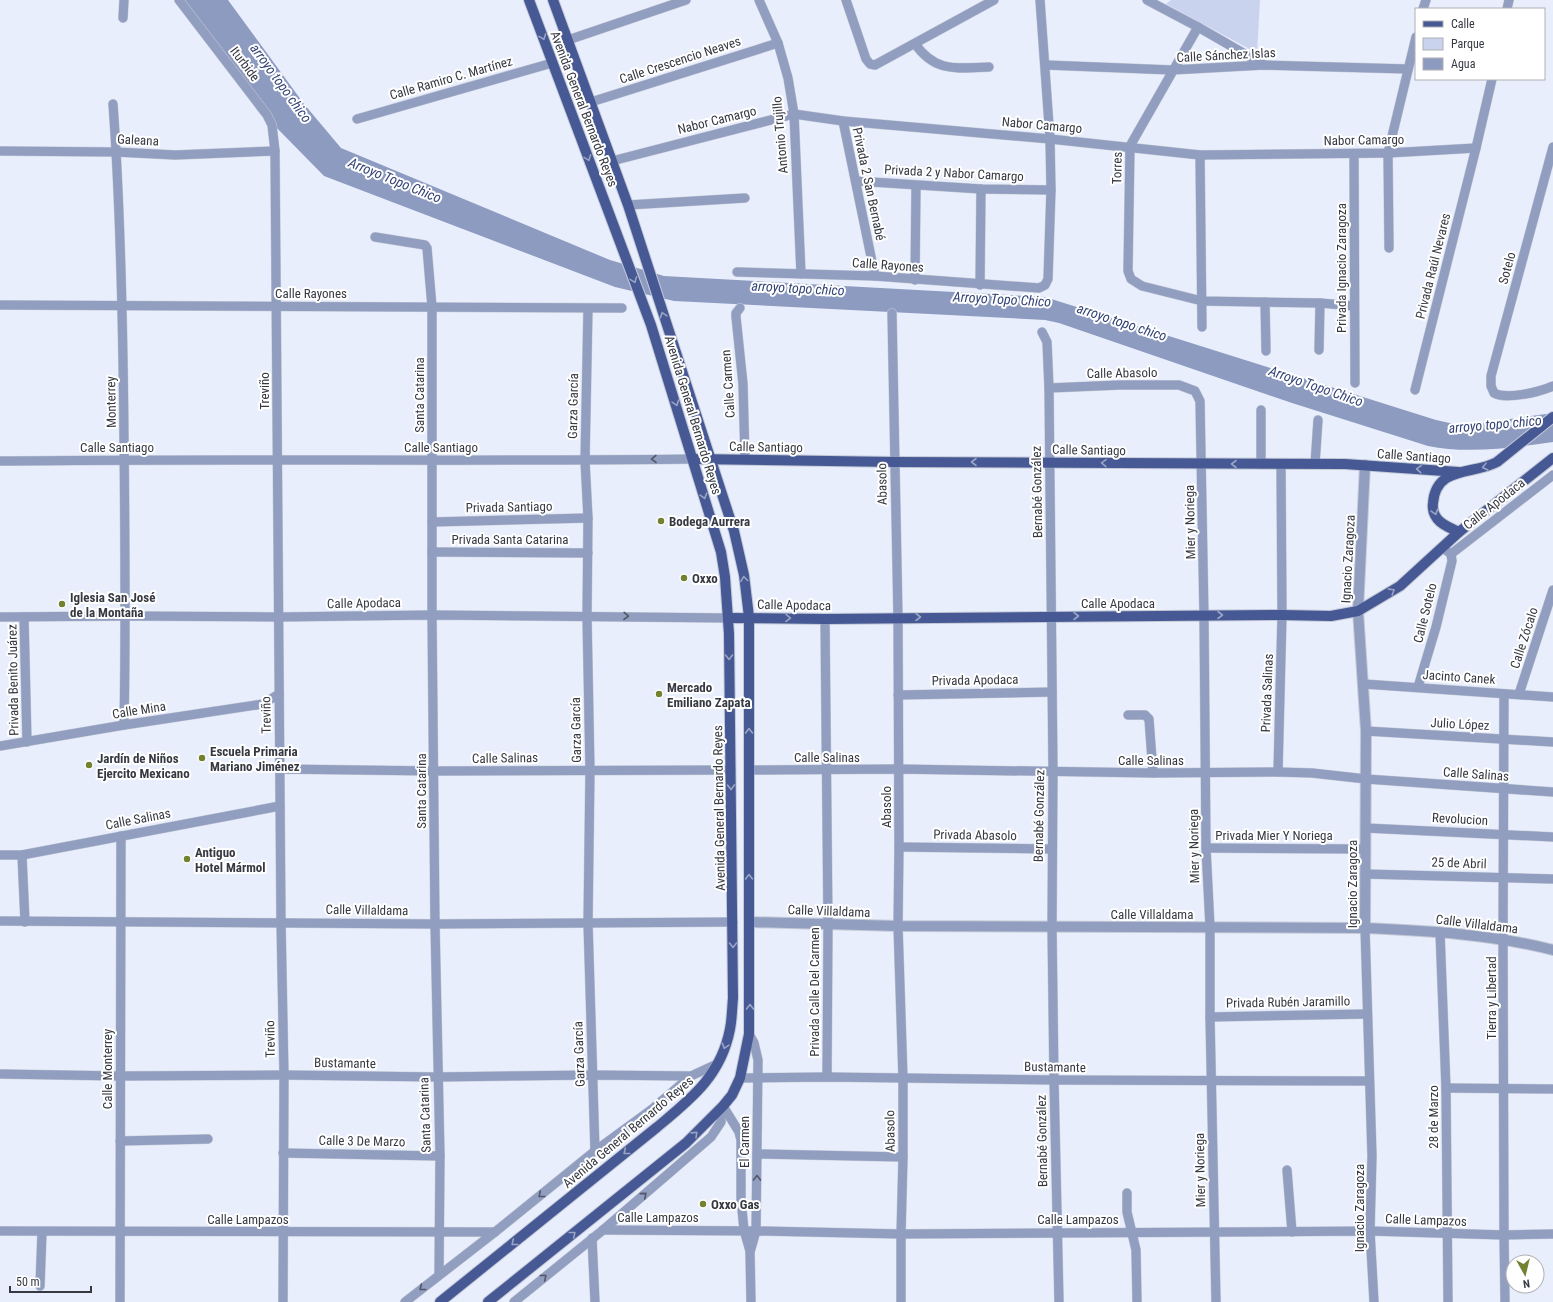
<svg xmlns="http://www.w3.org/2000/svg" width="1553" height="1302" font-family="'Roboto Condensed',sans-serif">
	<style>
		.green { fill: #c9d3ee }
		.water { fill: #8e9bc1 }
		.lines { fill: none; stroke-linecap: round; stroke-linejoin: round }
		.minor-casing { stroke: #c5cad7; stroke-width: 10 }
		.tertiary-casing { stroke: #c5cad7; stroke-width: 12 }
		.primary-casing { stroke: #c5cad7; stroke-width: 12 }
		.minor { stroke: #919ec0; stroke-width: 9 }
		.tertiary { stroke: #919ec0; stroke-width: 10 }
		.primary { stroke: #475995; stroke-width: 10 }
		.oneway { stroke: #9aa4c5 }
		.oneway2 { stroke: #515768 }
		.poi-dot { fill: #728231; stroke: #fff; stroke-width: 1.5 }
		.labels { text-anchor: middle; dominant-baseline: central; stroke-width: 4; stroke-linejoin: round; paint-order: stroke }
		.street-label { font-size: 13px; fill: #363942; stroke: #fff }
		.poi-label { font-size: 13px; font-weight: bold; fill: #363942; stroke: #fff; text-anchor: start }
		.water-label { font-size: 14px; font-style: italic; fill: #334375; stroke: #fff }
	</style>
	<rect width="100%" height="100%" fill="#e9eefc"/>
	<polygon class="green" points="1171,0 1260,0 1257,53 1166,4"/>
	<path class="water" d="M179 0H228L304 104 341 148 610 260 664 276 1045 297 1436 420 1454 424 1468 425 1553 413V442C1514 448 1466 454 1428 446L1292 403 1059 323 1045 320 674 301 615 287 324 176 271 122Z"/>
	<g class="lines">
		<g class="minor-casing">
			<g id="minor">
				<polyline points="179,0 267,115 272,125 275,151 281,922 284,1075 283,1302"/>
				<polyline points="759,0 778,43 788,78 794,114 801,274"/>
				<polyline points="846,0 866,59 870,64 875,65 994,0"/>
				<polyline points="1147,0 1198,27 1264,65"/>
				<polyline points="1423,9 1426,0"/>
				<polyline points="1507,9 1509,0"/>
				<polyline points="123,18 124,0"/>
				<polyline points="1198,27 1130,146 1128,271 1131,279 1142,286 1202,301 1320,303 1354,306"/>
				<polyline points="568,40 686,0"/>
				<path d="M915 44C936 73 956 68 989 67"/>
				<polyline points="1046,65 1172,70 1264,65 1408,69"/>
				<polyline points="591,102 778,43"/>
				<path d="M113 104C121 215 123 327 124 438 125 534 126 629 124 725"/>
				<polyline points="357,119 552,63"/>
				<polyline points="843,121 875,276"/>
				<path d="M1553 147 1491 376V386L1494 393C1507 400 1539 392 1553 386"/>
				<polyline points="0,151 116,152 175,155 275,151"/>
				<polyline points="1354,154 1355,383"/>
				<polyline points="1200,155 1202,327"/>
				<polyline points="612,161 794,114 843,121 1050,139 1200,155 1388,153 1476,148"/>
				<polyline points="856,181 981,189 1051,190"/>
				<polyline points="628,205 745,198"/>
				<polyline points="375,237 425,245 427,248 432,307 432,615 435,924 440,1156 439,1274"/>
				<polyline points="1389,248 1388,153 1416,37"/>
				<polyline points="737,272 875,276 1039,288 1045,285 1048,279 1051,190 1050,139 1040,0"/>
				<polyline points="915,280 916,186"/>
				<polyline points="980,285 981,189"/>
				<polyline points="1265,302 1266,351"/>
				<polyline points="0,305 622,308"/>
				<polyline points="740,308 736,313 736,317 743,384 745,459"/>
				<polyline points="588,309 585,461 588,518 587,616 590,770 588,923 595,1151"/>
				<polyline points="892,313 898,617 899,847 898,926 903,1078 903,1157 901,1234 901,1302"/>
				<polyline points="1042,332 1047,342 1049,388 1053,771 1052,927 1054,1080 1059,1302"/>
				<polyline points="1319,350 1320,303"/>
				<polyline points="1049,388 1120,385 1179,385 1195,391 1200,401 1204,615 1206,848 1210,927 1210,1017 1216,1302"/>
				<polyline points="1415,390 1476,148 1492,79"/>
				<path d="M0 461C231 458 462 462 693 459"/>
				<polyline points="1261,464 1261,410"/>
				<polyline points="1315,464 1318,420"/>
				<polyline points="432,522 588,518"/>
				<polyline points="432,552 588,553"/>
				<polyline points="1451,554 1553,475"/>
				<polyline points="0,617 126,616 279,617 432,615 728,618"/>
				<polyline points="24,617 27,742"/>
				<polyline points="825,619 828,925 827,1077"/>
				<polyline points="1364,684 1553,697"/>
				<polyline points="1418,687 1436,627 1452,561 1451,554 1443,548"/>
				<polyline points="1504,694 1503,939 1504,1235 1505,1302"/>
				<polyline points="1519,694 1553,590"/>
				<polyline points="898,695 1052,692"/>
				<polyline points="1128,715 1145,715 1149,719 1153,773"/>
				<polyline points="1366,731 1553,742"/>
				<polyline points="0,746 124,725 263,704 279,694"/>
				<polyline points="280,769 434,771 731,770"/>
				<polyline points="749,770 898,769 1153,773 1278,772 1312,773 1366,779 1553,792"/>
				<polyline points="1278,772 1282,615 1281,464"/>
				<polyline points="1366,828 1553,837"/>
				<polyline points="899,847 1051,849"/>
				<polyline points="1206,848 1365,849"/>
				<polyline points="0,855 22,855 280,806"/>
				<polyline points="22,855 25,922"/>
				<polyline points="1365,874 1553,879"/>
				<polyline points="0,921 435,924 733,922"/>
				<polyline points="1365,928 1372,1156 1370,1231 1374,1302"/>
				<polyline points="1440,932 1446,1088 1448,1302"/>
				<polyline points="1210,1017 1367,1014"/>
				<polyline points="749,1034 754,1043 758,1060 756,1231 750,1252 751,1302"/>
				<polyline points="0,1074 120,1076 284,1075 437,1077 593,1075 691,1076"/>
				<polyline points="740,1078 827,1077 1054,1080 1369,1081"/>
				<polyline points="1446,1088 1553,1089"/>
				<polyline points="723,1106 739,1132 741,1140 741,1199 744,1230 750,1251"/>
				<polyline points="120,1141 208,1139"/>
				<polyline points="283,1153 440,1156"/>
				<polyline points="757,1154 903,1157"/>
				<polyline points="1287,1170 1292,1232"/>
				<polyline points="1127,1193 1127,1212 1136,1250 1137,1302"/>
				<polyline points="603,1230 756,1231 901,1234 1370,1231 1504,1235 1553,1234"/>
				<polyline points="0,1231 495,1232"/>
				<polyline points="592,1238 595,1302"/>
				<polyline points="40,1286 42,1232"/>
				<polyline points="120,1302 121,836"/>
				<polyline points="405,1302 495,1232 595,1151 651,1110 691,1076 717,1064"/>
				<polyline points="514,1302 603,1230 711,1137 721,1122 721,1109"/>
			</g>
		</g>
		<g class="tertiary-casing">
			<g id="tertiary">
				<path d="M750 922 898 926 1365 928C1428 931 1492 934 1553 950"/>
				<polyline points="1365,928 1366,731 1358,611 1365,465"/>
			</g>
		</g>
		<g class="primary-casing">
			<g id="primary">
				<polyline points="693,459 895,462 1345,464 1458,472"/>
				<path d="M1459 532C1445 526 1431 520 1433 503 1436 465 1474 475 1497 462L1553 417"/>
				<polyline points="728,618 825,619 1282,615 1331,616 1358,611 1400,586 1459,532 1553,458"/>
				<path d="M440 1302 656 1128C691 1099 721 1076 730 1029 732 1019 732 1009 733 998L729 634 725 577 721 552 651 325 529 0"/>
				<polyline points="488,1302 686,1143 723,1106 732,1095 740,1078 749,1034 749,617 744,575 734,531 628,205 553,0"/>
			</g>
		</g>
		<use href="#minor" class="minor"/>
		<use href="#tertiary" class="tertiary"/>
		<use href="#primary" class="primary"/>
	</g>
	<defs><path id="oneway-chevron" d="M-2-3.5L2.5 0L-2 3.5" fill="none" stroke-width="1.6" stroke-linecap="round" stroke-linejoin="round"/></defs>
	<g class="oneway">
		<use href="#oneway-chevron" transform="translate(543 37) rotate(70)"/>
		<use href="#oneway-chevron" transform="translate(588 158) rotate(69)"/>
		<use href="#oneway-chevron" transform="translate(634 280) rotate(69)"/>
		<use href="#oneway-chevron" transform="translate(663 315) rotate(-108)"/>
		<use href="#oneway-chevron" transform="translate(676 403) rotate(72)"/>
		<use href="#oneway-chevron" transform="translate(974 462) rotate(-180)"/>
		<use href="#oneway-chevron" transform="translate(1104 463) rotate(-179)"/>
		<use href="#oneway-chevron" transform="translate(1234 464) rotate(180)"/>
		<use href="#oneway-chevron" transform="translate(1485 467) rotate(166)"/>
		<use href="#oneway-chevron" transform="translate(1419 469) rotate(-176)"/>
		<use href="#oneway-chevron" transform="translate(704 496) rotate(73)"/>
		<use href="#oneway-chevron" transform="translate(1435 512) rotate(73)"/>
		<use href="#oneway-chevron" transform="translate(744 579) rotate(-98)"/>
		<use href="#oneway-chevron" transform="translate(1392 591) rotate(-32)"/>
		<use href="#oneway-chevron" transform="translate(1220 615)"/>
		<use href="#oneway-chevron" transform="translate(1076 616)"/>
		<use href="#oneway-chevron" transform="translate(918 617)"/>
		<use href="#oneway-chevron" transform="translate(788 618) rotate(1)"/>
		<use href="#oneway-chevron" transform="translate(729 657) rotate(89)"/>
		<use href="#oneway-chevron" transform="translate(749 731) rotate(-90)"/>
		<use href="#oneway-chevron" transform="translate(731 787) rotate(89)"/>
		<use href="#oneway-chevron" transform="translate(749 877) rotate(-90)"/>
		<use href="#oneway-chevron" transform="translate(733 945) rotate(90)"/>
		<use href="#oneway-chevron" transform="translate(750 1007) rotate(-89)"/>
		<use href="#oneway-chevron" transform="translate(725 1046) rotate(107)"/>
		<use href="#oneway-chevron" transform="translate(695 1134) rotate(-44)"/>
		<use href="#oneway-chevron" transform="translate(626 1152) rotate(141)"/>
		<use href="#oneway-chevron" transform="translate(573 1234) rotate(-39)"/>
		<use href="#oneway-chevron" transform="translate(514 1243) rotate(141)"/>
	</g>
	<g class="oneway2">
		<use href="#oneway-chevron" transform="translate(654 459) rotate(179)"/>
		<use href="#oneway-chevron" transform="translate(626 616) rotate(1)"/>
		<use href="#oneway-chevron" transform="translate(757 1178) rotate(-89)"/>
		<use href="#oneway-chevron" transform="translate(541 1195) rotate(141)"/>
		<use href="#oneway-chevron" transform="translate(644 1195) rotate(-40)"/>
		<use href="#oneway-chevron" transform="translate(544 1277) rotate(-39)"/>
		<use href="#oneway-chevron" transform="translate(422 1288) rotate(142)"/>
	</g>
	<g class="poi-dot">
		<circle cx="661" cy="521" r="4"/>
		<circle cx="684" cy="578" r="4"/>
		<circle cx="62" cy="604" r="4"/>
		<circle cx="659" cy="694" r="4"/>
		<circle cx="202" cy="758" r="4"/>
		<circle cx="89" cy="765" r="4"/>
		<circle cx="187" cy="859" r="4"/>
		<circle cx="703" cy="1204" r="4"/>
	</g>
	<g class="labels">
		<g class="street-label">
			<text transform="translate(1226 55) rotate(-3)">Calle Sánchez Islas</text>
			<text transform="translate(680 60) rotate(-18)">Calle Crescencio Neaves</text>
			<text transform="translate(245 64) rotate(53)">Iturbide</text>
			<text transform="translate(451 78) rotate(-16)">Calle Ramiro C. Martínez</text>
			<text transform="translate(584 109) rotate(69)">Avenida General Bernardo Reyes</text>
			<text transform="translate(717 120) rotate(-14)">Nabor Camargo</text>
			<text transform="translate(1042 125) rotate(5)">Nabor Camargo</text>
			<text transform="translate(780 135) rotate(-95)">Antonio Trujillo</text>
			<text transform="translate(138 140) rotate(3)">Galeana</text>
			<text transform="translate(1364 140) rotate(-1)">Nabor Camargo</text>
			<text transform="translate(1117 168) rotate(-89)">Torres</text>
			<text transform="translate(954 173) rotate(3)">Privada 2 y Nabor Camargo</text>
			<text transform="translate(869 184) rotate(78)">Privada 2 San Bernabé</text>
			<text transform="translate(888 265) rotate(4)">Calle Rayones</text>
			<text transform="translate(1433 266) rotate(-76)">Privada Raúl Nevares</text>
			<text transform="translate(1341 268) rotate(-90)">Privada Ignacio Zaragoza</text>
			<text transform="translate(1507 268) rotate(-75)">Sotelo</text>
			<text x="311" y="293">Calle Rayones</text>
			<text transform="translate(1122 373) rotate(-1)">Calle Abasolo</text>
			<text transform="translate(728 384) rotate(-94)">Calle Carmen</text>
			<text transform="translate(264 391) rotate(-90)">Treviño</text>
			<text transform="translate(419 395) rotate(-90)">Santa Catarina</text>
			<text transform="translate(111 402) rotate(-91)">Monterrey</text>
			<text transform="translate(573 406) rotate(-89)">Garza García</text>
			<text transform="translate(693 415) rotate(73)">Avenida General Bernardo Reyes</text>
			<text x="117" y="447">Calle Santiago</text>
			<text x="441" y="447">Calle Santiago</text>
			<text transform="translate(766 447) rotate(1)">Calle Santiago</text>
			<text transform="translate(1089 450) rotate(1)">Calle Santiago</text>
			<text transform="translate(1414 456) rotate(4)">Calle Santiago</text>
			<text transform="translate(882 484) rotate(-91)">Abasolo</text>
			<text transform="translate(1037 492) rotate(-91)">Bernabé González</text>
			<text transform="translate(1494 504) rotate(-38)">Calle Apodaca</text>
			<text transform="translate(509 507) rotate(-1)">Privada Santiago</text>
			<text transform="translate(1190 522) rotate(-91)">Mier y Noriega</text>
			<text x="510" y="539">Privada Santa Catarina</text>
			<text transform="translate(1348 559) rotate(-87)">Ignacio Zaragoza</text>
			<text transform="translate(364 603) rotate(-1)">Calle Apodaca</text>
			<text x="1118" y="603">Calle Apodaca</text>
			<text transform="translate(794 605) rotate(1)">Calle Apodaca</text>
			<text transform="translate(1425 613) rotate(-76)">Calle Sotelo</text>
			<text transform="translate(1524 638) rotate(-72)">Calle Zócalo</text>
			<text transform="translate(1459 677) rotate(4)">Jacinto Canek</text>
			<text transform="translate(13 680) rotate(-91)">Privada Benito Juárez</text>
			<text transform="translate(975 680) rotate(-1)">Privada Apodaca</text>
			<text transform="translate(1267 693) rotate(-88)">Privada Salinas</text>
			<text transform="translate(139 710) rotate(-9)">Calle Mina</text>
			<text transform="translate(266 715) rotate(-91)">Treviño</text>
			<text transform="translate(1460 724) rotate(3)">Julio López</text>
			<text transform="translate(576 730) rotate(-91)">Garza García</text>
			<text x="827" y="757">Calle Salinas</text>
			<text transform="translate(505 758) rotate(-1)">Calle Salinas</text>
			<text x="1151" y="760">Calle Salinas</text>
			<text transform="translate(1476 774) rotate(4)">Calle Salinas</text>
			<text transform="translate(421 791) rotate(-90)">Santa Catarina</text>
			<text transform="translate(886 807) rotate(-90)">Abasolo</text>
			<text transform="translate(719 808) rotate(-91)">Avenida General Bernardo Reyes</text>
			<text transform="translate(1039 816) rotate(-89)">Bernabé González</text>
			<text transform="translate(138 819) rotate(-11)">Calle Salinas</text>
			<text transform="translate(1460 819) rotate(3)">Revolucion</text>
			<text transform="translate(975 835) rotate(1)">Privada Abasolo</text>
			<text x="1274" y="835">Privada Mier Y Noriega</text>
			<text transform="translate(1194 846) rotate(-91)">Mier y Noriega</text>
			<text transform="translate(1459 863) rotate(2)">25 de Abril</text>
			<text transform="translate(1352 884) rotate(-90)">Ignacio Zaragoza</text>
			<text transform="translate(367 910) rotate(1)">Calle Villaldama</text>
			<text transform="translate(829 911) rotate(2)">Calle Villaldama</text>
			<text x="1152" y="914">Calle Villaldama</text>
			<text transform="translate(1477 924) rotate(7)">Calle Villaldama</text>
			<text transform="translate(814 992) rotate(-90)">Privada Calle Del Carmen</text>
			<text transform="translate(1491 998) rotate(-90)">Tierra y Libertad</text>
			<text transform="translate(1288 1002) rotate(-1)">Privada Rubén Jaramillo</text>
			<text transform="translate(270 1039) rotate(-91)">Treviño</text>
			<text transform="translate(579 1054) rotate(-92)">Garza García</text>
			<text transform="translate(345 1063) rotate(1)">Bustamante</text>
			<text transform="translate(1055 1067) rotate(1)">Bustamante</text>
			<text transform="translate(107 1069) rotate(-90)">Calle Monterrey</text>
			<text transform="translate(425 1115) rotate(-92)">Santa Catarina</text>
			<text transform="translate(1433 1117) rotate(-90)">28 de Marzo</text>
			<text transform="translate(890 1131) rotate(-91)">Abasolo</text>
			<text transform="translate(628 1132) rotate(-40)">Avenida General Bernardo Reyes</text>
			<text transform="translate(362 1141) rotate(1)">Calle 3 De Marzo</text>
			<text transform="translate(1042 1141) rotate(-91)">Bernabé González</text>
			<text transform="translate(744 1142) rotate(-90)">El Carmen</text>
			<text transform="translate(1200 1170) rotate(-91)">Mier y Noriega</text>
			<text transform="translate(1359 1208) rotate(-90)">Ignacio Zaragoza</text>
			<text x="658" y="1217">Calle Lampazos</text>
			<text x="248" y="1219">Calle Lampazos</text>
			<text x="1078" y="1219">Calle Lampazos</text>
			<text transform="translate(1426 1220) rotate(2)">Calle Lampazos</text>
		</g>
		<g class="poi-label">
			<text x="669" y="521">Bodega Aurrera</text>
			<text x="692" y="578">Oxxo</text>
			<text x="70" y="597">Iglesia San José<tspan x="70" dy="15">de la Montaña</tspan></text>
			<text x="667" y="687">Mercado<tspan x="667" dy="15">Emiliano Zapata</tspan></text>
			<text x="210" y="751">Escuela Primaria<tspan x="210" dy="15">Mariano Jiménez</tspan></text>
			<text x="97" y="758">Jardín de Niños<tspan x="97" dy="15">Ejercito Mexicano</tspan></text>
			<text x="195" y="852">Antiguo<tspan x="195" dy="15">Hotel Mármol</tspan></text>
			<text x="711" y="1204">Oxxo Gas</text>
		</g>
		<g class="water-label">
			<text transform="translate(281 83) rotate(54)">arroyo topo chico</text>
			<text transform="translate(395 180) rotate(22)">Arroyo Topo Chico</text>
			<text transform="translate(798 288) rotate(3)">arroyo topo chico</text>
			<text transform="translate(1002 299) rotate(3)">Arroyo Topo Chico</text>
			<text transform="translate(1122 322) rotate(18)">arroyo topo chico</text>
			<text transform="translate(1316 386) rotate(19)">Arroyo Topo Chico</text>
			<text transform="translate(1495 424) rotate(-5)">arroyo topo chico</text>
		</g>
	</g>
	<rect x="1415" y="8" width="130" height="72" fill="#ffffff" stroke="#afb0b3"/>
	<rect x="1423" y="21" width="20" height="6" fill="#475995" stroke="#afb0b3"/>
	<text x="1451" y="28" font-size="12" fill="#363942">Calle</text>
	<rect x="1423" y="38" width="20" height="12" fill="#c9d3ee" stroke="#afb0b3"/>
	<text x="1451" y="48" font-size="12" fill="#363942">Parque</text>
	<rect x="1423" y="58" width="20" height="12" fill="#8e9bc1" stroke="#afb0b3"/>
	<text x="1451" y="68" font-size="12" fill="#363942">Agua</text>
	<g transform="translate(1525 1274) rotate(172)"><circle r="19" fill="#ffffff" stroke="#afb0b3"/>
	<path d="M0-3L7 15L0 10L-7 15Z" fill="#728231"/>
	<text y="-6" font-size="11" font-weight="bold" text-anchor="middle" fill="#363942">N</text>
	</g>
	<path d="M10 1286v6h81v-6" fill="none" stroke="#363942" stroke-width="2"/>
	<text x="16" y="1286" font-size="12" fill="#363942" stroke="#ffffff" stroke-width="3" paint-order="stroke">50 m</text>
</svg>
